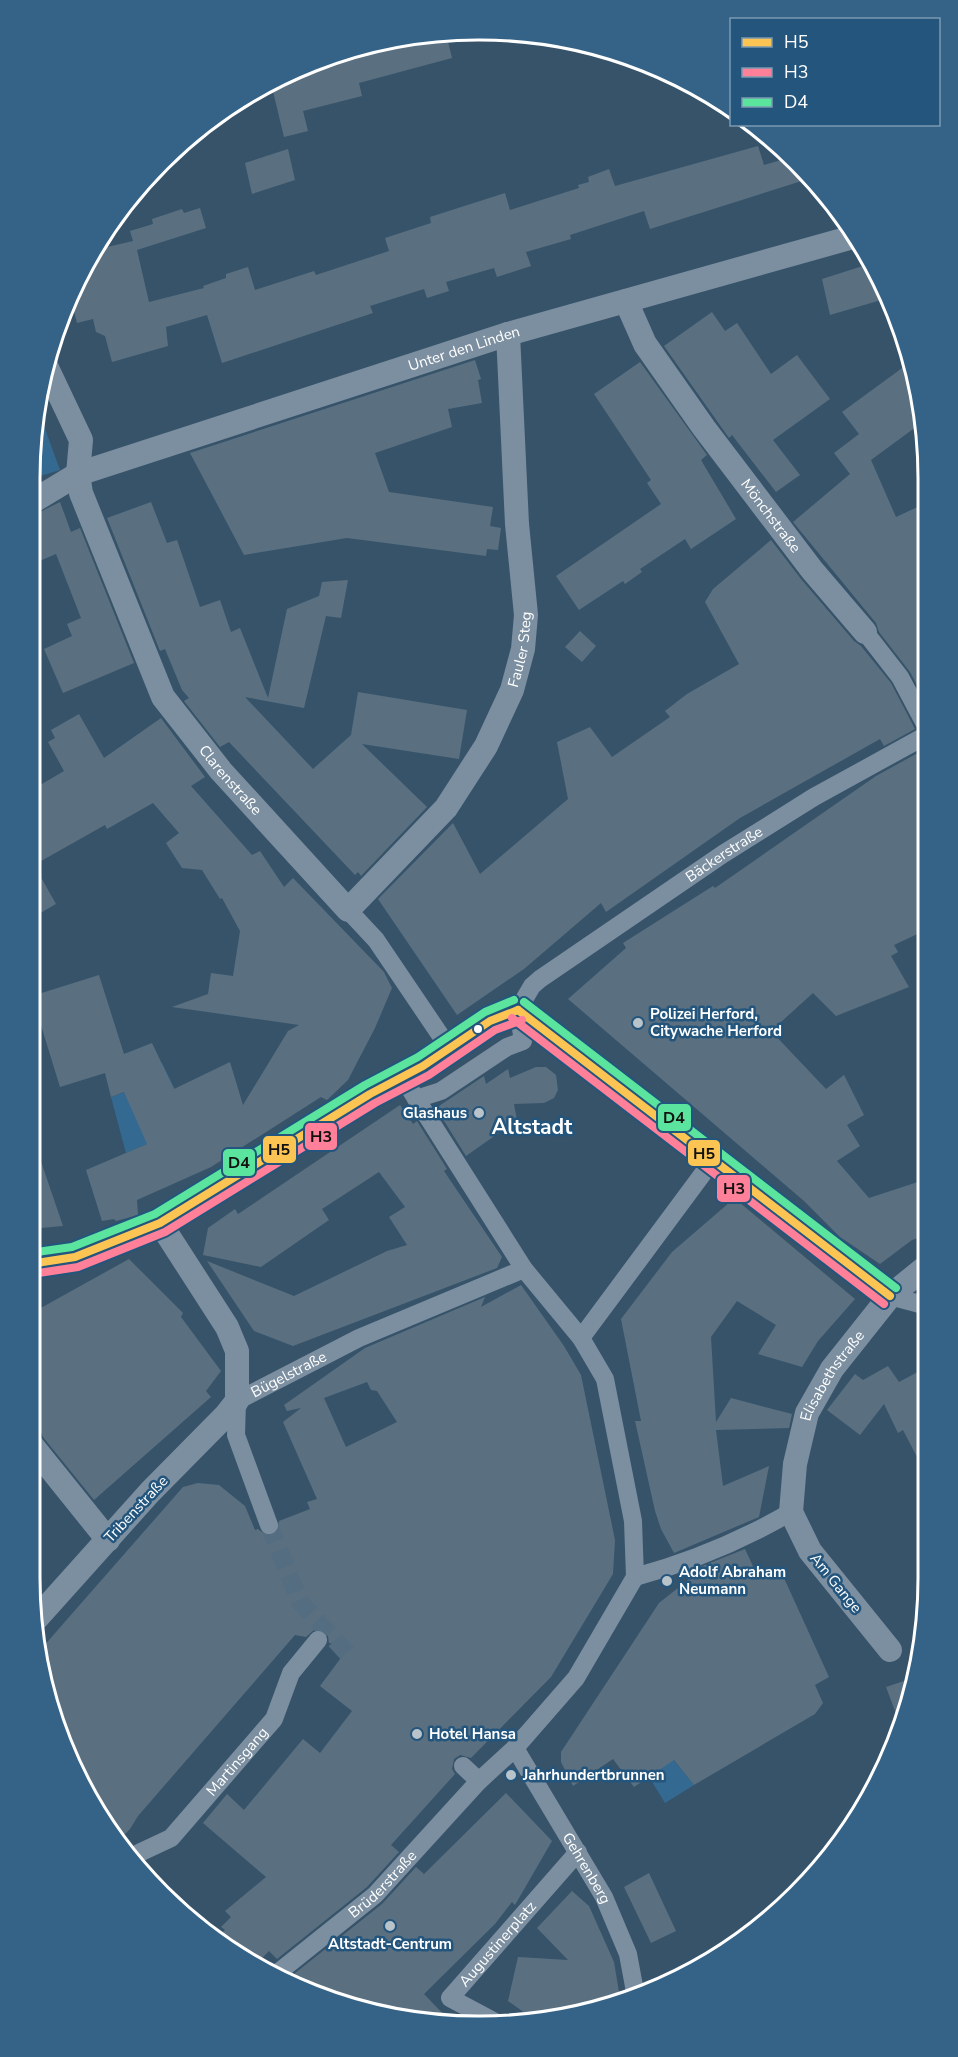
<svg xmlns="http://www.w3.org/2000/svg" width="958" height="2057" font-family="'Nunito Sans',sans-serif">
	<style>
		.green { fill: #346a92 }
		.building { fill: #5a7080; fill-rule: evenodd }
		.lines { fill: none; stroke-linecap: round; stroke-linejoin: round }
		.pedestrian-tunnel { stroke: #556d80; stroke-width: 18; stroke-dasharray: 18 9; stroke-linecap: butt }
		.pedestrian { stroke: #7c8fa0; stroke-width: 18 }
		.minor { stroke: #7c8fa0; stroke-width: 24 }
		.bus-1-casing { stroke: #23557d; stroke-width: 12 }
		.bus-2-casing { stroke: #23557d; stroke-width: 12 }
		.bus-3-casing { stroke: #23557d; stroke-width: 12 }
		.bus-1 { stroke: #fcc553; stroke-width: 8 }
		.bus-2 { stroke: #ff8098; stroke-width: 8 }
		.bus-3 { stroke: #5ae49d; stroke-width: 8 }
		.poi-dot { fill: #b9c3ca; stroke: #23557d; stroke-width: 2 }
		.bus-dot { fill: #fff; stroke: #23557d; stroke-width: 2 }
		.labels { text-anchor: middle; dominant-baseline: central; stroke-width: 5; stroke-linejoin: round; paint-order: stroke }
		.street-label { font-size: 15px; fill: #fff; stroke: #23557d }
		.poi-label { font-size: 15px; font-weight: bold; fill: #fff; stroke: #23557d; text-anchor: start }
		.district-label { font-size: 21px; font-weight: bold; fill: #fff; stroke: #23557d }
		.rim { fill: none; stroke: #fff; stroke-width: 3 }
		.line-badge { stroke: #23557d; stroke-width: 2 }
		.pale-badge-label { font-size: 16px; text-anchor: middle; font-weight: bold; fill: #111 }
	</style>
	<rect width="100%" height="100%" fill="#375369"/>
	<g class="green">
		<polygon points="37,407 60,470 30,479"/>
		<polygon points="162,1063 180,1100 147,1144 126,1153 111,1097 134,1089 141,1070"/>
		<polygon points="672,1758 694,1785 665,1803 649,1777"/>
	</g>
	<g class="building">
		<polygon points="446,33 452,58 359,83 362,96 303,111 308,131 284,137 271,83 307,64 391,39"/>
		<polygon points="758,146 764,165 788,158 808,179 650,229 644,211 570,235 571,239 526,252 531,266 497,277 494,268 446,282 449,291 427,298 424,289 370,306 373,313 222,363 207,315 166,327 168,346 112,362 105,336 96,332 93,319 77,323 70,296 92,255 104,252 103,248 133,241 130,231 153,224 152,219 182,209 184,213 200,208 206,228 137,250 149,302 204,288 203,286 226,278 226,274 248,267 255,290 314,271 316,275 389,251 385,238 431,223 430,217 505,193 510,210 579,188 578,185 589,182 588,177 609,169 615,186"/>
		<polygon points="288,149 295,180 252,194 245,163"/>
		<polygon points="869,264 888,298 830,315 822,279"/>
		<polygon points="712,312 725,331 737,323 771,374 797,355 830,399 773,440 800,475 776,492 732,435 729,438 664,346"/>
		<polygon points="475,360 481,379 478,380 482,403 448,409 452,427 375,453 389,492 493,507 490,526 501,528 498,550 487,549 486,556 347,538 244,555 190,453"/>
		<polygon points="640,362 707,455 701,460 736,519 691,549 685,539 640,569 642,572 625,584 623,581 579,610 556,576 661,504 647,483 651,480 594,394"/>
		<polygon points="909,363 924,421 871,460 896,517 924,504 925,700 910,672 879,632 876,623 793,522 850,474 834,453 859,434 842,412"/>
		<polygon points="60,502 71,532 80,528 134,663 63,693 44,649 72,636 67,624 81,618 56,554 30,565 30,517"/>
		<polygon points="151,502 167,543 177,540 200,607 220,600 231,632 240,628 268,698 287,609 319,596 322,582 348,580 341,618 326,616 304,708 245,697 313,769 351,735 358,692 467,710 459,759 362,744 427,807 361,876 358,872 355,875 229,742 220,747 184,701 189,698 182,690 165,649 160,651 107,518"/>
		<polygon points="771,540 801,579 854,641 861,646 891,683 915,729 884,746 880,739 740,818 606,912 601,903 524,969 457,1015 378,899 453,823 480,874 568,799 557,742 590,727 612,757 670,717 665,711 687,694 739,664 705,602 713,589"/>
		<polygon points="580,631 596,646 582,662 565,647"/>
		<polygon points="79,714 104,758 161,718 205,777 191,786 252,855 260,851 284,887 293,878 384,972 392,988 375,1028 348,1080 327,1100 321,1097 211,1167 137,1200 138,1215 116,1221 114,1219 102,1221 86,1170 147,1144 124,1092 111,1097 105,1073 60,1087 32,996 99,975 124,1054 152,1043 174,1089 230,1062 243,1105 288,1031 299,1025 172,1007 208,994 211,973 233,976 240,931 222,898 220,899 202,870 182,868 166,843 179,833 153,803 107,829 105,825 34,865 56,904 30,919 30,791 64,771 48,742 55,738 51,730"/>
		<polygon points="925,749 926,930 894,945 898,952 891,956 909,987 836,1016 813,993 771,1031 826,1089 844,1075 864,1115 847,1125 860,1146 837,1161 869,1198 927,1179 927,1235 912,1240 880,1264 840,1237 804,1201 568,999 626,948 623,943 713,886 715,888 876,776"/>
		<polygon points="536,1067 546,1067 556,1075 558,1090 554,1098 544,1103 514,1104 517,1120 466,1156 436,1108 484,1076 486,1084 508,1069 510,1078"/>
		<polygon points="400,1105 413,1124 417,1121 447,1169 444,1171 502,1257 497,1268 293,1346 254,1331 207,1261 294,1296 387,1251 407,1245 389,1217 405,1207 379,1172 322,1209 329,1220 261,1267 203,1255 208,1228 235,1209 238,1214"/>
		<polygon points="30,1141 34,1141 63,1226 30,1229"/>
		<polygon points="730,1202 739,1202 855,1299 818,1341 802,1367 758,1354 776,1325 737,1301 711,1337 716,1422 731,1398 792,1414 789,1428 716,1430 723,1486 769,1466 759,1517 674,1553 661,1529 655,1511 635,1421 641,1421 621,1319 672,1252"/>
		<polygon points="129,1259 183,1313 181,1317 221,1371 206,1391 211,1397 94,1500 43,1437 34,1414 30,1411 30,1314"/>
		<path d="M521 1285 564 1346 581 1375 615 1540 613 1574 551 1677 471 1758 460 1755 454 1759 452 1769 455 1774 391 1845 399 1852 367 1887 277 1959 269 1951 254 1966 218 1937 225 1930 221 1927 231 1917 225 1911 266 1877 203 1823 227 1794 244 1810 303 1739 320 1753 352 1711 320 1686 349 1647 329 1643 328 1636 320 1629 314 1630 306 1637 295 1635 138 1816 130 1829 118 1841 90 1802 54 1723 42 1648 183 1487 198 1483 219 1485 245 1506 255 1530 258 1529 267 1536 277 1533 279 1521 310 1509 307 1502 317 1499 283 1422 301 1408 287 1411 284 1405 365 1348 485 1297 481 1307ZM367 1382 371 1390 377 1391 397 1422 346 1447 324 1398Z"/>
		<polygon points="888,1366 899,1382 927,1367 928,1478 903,1430 898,1433 884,1404 860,1435 827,1410 855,1374 863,1380"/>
		<polygon points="745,1549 758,1577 779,1567 829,1677 815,1685 823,1703 815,1714 694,1785 674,1760 634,1787 613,1759 573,1786 561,1762 561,1752 659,1603 688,1580 685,1573"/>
		<polygon points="916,1677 910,1696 901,1727 886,1687"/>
		<polygon points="506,1793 552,1841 515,1905 512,1902 495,1924 424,1994 449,2020 392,2018 307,1987 294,1974 382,1904 416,1867 424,1874"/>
		<polygon points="649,1873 676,1931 651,1943 624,1887"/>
		<polygon points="572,1891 589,1906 614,1962 621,2004 539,2023 508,2001 518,1957 568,1960 537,1928"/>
	</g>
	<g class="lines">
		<polyline class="pedestrian-tunnel" points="269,1525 300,1602 347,1653"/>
		<g class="pedestrian">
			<polyline points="865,632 900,677 925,724"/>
			<polyline points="348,910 376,940 449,1048"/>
			<polyline points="518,1010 871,1282 890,1296 927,1306"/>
			<polyline points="416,1099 441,1091 507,1047 523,1041 518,1010"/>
			<path id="s1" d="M160 1223 370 1094 423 1066 490 1021 518 1010 532 986 540 979 723 854 814 797 925 736"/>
			<polyline points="581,1338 713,1160"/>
			<path id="s2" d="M269 1525 236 1435 237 1401 359 1338 524 1269"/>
			<path d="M635 1577C690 1562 741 1541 791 1512"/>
			<path id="s3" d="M515 1748 604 1897 628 1954 636 1997"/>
			<polyline points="463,1766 479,1781"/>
			<path id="s4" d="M132 1861 139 1853 171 1838 274 1719 291 1673 318 1640"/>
			<path id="s5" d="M275 1975 375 1895 479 1781 515 1748 576 1678 635 1577 633 1521 605 1379 581 1338 524 1269 403 1078"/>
			<path id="s6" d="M495 2022 450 1998 578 1852"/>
		</g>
		<g class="minor">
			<path id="s7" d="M626 301 645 344 704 428 812 570 865 632"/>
			<path id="s8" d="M46 366 81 440 78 474 81 493 163 697 221 771 348 910 446 808 486 746 512 690 523 649 526 615 517 524 508 334"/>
			<path id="s9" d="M30 503 78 474 508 334 853 237"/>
			<polyline points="30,1264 75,1257 160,1223 227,1327 237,1351 237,1401 226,1415 150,1492 37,1618"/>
			<polyline points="30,1443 108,1540"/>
			<path id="s10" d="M890 1650 810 1551 791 1512 795 1464 807 1413 832 1369 890 1296 927 1266"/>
		</g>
		<g class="bus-1-casing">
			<g id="bus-1">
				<polyline points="518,1010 890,1296"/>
				<polyline points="30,1264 75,1257 160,1223 370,1094 423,1066 490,1021 518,1010"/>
			</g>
		</g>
		<g class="bus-2-casing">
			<g id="bus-2">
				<polyline points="512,1018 884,1304"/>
				<polyline points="32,1274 78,1267 165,1232 375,1103 429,1075 495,1030 522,1020"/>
			</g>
		</g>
		<g class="bus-3-casing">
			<g id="bus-3">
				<polyline points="524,1002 896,1288"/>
				<polyline points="30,1253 72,1247 155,1214 365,1085 418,1057 485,1012 514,1000"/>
			</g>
		</g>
		<use href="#bus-1" class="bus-1"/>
		<use href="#bus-2" class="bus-2"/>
		<use href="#bus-3" class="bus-3"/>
	</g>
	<g class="poi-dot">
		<circle cx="638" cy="1023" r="6"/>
		<circle cx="479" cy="1113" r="6"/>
		<circle cx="667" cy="1581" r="6"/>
		<circle cx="417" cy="1734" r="6"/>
		<circle cx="511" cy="1775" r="6"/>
		<circle cx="390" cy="1926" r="6"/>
	</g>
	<circle class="bus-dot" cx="478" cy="1029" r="5"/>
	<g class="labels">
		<g class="street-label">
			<text stroke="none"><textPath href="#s9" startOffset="462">Unter den Linden</textPath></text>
			<text stroke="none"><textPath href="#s7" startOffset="260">Mönchstraße</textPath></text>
			<text stroke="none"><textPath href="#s8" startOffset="956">Fauler Steg</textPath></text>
			<text stroke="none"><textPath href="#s8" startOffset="462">Clarenstraße</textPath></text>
			<text stroke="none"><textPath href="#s1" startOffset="678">Bäckerstraße</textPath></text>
			<text stroke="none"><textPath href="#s2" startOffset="188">Bügelstraße</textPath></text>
			<text stroke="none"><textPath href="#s10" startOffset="316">Elisabethstraße</textPath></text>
			<text transform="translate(136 1509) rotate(-47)">Tribenstraße</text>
			<text transform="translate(836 1583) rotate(51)">Am Gange</text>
			<text stroke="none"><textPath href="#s4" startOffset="147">Martinsgang</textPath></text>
			<text stroke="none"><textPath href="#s3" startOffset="140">Gehrenberg</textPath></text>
			<text stroke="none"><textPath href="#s5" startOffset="141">Brüderstraße</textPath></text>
			<text stroke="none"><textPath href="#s6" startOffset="123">Augustinerplatz</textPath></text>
		</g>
		<g class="poi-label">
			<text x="650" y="1014">Polizei Herford,<tspan x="650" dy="17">Citywache Herford</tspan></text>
			<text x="467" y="1113" text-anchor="end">Glashaus</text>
			<text x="679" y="1572">Adolf Abraham<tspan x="679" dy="17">Neumann</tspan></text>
			<text x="429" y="1734">Hotel Hansa</text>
			<text x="523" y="1775">Jahrhundertbrunnen</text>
			<text x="390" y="1944" text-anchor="middle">Altstadt-Centrum</text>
		</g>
		<g class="district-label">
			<text x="532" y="1127">Altstadt</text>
		</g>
	</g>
	<path d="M0 0H958V2057H0ZM478 40H480A438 438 0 0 1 918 478V1578A438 438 0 0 1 480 2016H478A438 438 0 0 1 40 1578V478A438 438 0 0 1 478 40Z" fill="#356387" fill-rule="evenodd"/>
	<path class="rim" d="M478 40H480A438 438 0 0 1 918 478V1578A438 438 0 0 1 480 2016H478A438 438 0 0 1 40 1578V478A438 438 0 0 1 478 40Z"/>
	<g class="line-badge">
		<rect x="657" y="1103" width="35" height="29" rx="6" fill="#5ae49d"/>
		<rect x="304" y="1122" width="34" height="29" rx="6" fill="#ff8098"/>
		<rect x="262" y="1135" width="35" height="29" rx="6" fill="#fcc553"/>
		<rect x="687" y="1139" width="34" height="28" rx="6" fill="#fcc553"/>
		<rect x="222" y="1148" width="34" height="29" rx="6" fill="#5ae49d"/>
		<rect x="716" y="1174" width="35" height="29" rx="6" fill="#ff8098"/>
	</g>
	<g class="pale-badge-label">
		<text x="674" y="1123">D4</text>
		<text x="321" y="1142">H3</text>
		<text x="279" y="1155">H5</text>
		<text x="704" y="1159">H5</text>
		<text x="239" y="1168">D4</text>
		<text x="734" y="1194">H3</text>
	</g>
	<rect x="730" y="18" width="210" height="108" fill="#23557d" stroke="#7b99b1" stroke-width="1.5"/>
	<rect x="742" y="38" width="30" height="9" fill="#fcc553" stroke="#7b99b1" stroke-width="1.5"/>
	<text x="784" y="48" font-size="18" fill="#ffffff">H5</text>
	<rect x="742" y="68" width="30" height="9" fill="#ff8098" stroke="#7b99b1" stroke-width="1.5"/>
	<text x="784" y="78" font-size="18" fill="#ffffff">H3</text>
	<rect x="742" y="98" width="30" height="9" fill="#5ae49d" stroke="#7b99b1" stroke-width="1.5"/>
	<text x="784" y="108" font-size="18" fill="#ffffff">D4</text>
</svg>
